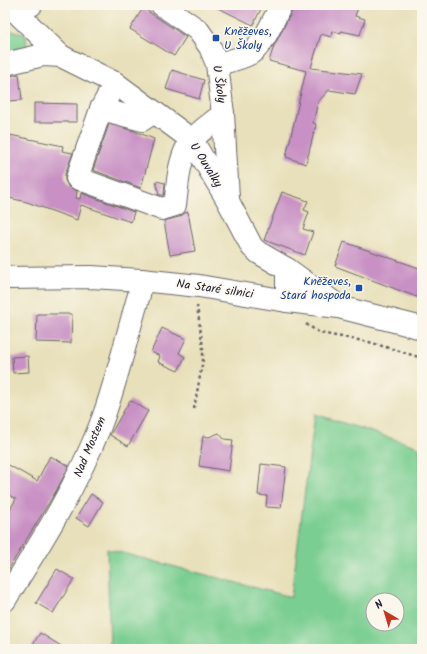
<svg xmlns="http://www.w3.org/2000/svg" width="427" height="654" font-family="Kalam,sans-serif">
	<style>
		.green { fill: #7ace91; stroke: #4e7866; fill-rule: evenodd }
		.building { fill: #c890c4 }
		.lines { fill: none; stroke-linecap: round; stroke-linejoin: round }
		.minor-casing { stroke: #676467; stroke-width: 24 }
		.path { stroke: #676467; stroke-width: 2.5; stroke-dasharray: 3 3; stroke-linecap: butt }
		.minor { stroke: #fff; stroke-width: 22 }
		.transit-dot { fill: #1a4fb4; stroke: #fbf7ec; stroke-width: 1.5 }
		.labels { text-anchor: middle; dominant-baseline: central; stroke-width: 3; stroke-linejoin: round; paint-order: stroke }
		.transit-label { font-size: 12px; fill: #164399; stroke: #fbf7ec; text-anchor: start }
		.street-label { font-size: 12px; fill: #22223b; stroke: #fbf7ec }
	</style>
	<rect width="100%" height="100%" fill="#fbf7ec"/>
	<filter id="ink" filterUnits="userSpaceOnUse"><feTurbulence type="fractalNoise" baseFrequency=".025" numOctaves="2"/><feDisplacementMap in="SourceGraphic" scale="8" xChannelSelector="R" yChannelSelector="G"/><feConvolveMatrix kernelMatrix="1 2 1 2 8 2 1 2 1" color-interpolation-filters="sRGB"/></filter>
	<filter id="wash" filterUnits="userSpaceOnUse"><feTurbulence type="fractalNoise" baseFrequency=".012" numOctaves="4" result="noise"/><feDisplacementMap in="SourceGraphic" scale="16" xChannelSelector="R" yChannelSelector="G"/><feGaussianBlur stdDeviation="0.9" result="paint"/><feColorMatrix in="noise" values="0 0 0 0 0 0 0 0 0 0 0 0 0 0 0 0 0 1.4 0 .05"/><feComposite in="paint" operator="in"/></filter>
	<g filter="url(#wash)">
		<rect width="100%" height="100%" fill="#e8e0ba"/>
		<g class="green">
			<polygon points="5,29 26,35 27,48 5,52"/>
			<path d="M315 414 419 447 422 473V649H110L107 549 291 597ZM373 600H397V624H373Z"/>
		</g>
		<g id="blocks">
			<g class="building">
				<polygon points="212,5 263,5 253,25"/>
				<polygon points="293,5 359,5 355,16 365,19 360,35 341,31 341,33 332,31 331,37 321,34 311,68 362,74 355,94 329,90 318,102 313,123 316,124 306,164 286,157 306,71 269,61 274,46 292,11"/>
				<polygon points="143,8 186,37 174,56 130,29"/>
				<polygon points="172,70 204,80 199,99 166,89"/>
				<polygon points="19,74 22,100 8,101 6,77"/>
				<polygon points="34,103 77,104 77,122 34,122"/>
				<polygon points="109,124 134,131 154,139 141,188 93,170"/>
				<polygon points="5,134 63,146 62,151 73,153 65,174 65,180 68,186 77,191 76,198 80,199 81,193 134,212 131,222 81,205 77,220 27,202 5,197"/>
				<polygon points="156,181 165,183 164,195 159,195"/>
				<polygon points="282,192 308,201 304,210 309,212 303,229 313,232 305,255 264,240"/>
				<polygon points="188,212 195,251 170,255 164,221 179,217 185,213"/>
				<polygon points="344,242 422,269 422,299 335,266"/>
				<polygon points="37,314 72,314 71,343 36,342"/>
				<polygon points="162,328 186,339 179,353 185,357 178,371 158,362 160,356 151,352"/>
				<polygon points="28,356 29,372 13,373 12,357"/>
				<polygon points="130,400 148,411 128,446 110,435"/>
				<polygon points="219,433 224,439 233,440 229,471 199,466 203,436 209,437"/>
				<polygon points="50,456 69,466 56,491 5,575 5,518 16,499 5,493 5,463 37,481"/>
				<polygon points="261,464 286,467 281,508 266,507 267,496 258,495"/>
				<polygon points="91,494 103,502 89,526 76,518"/>
				<polygon points="57,569 74,579 53,613 36,603"/>
				<polygon points="40,633 66,649 30,649"/>
			</g>
		</g>
	</g>
	<g filter="url(#ink)">
		<use href="#blocks" fill-opacity="0" stroke="#676467" stroke-width="1"/>
		<g class="lines">
			<g class="minor-casing">
				<g id="minor">
					<polyline points="31,5 17,13 61,56 115,83 192,140 228,201 252,247 259,253 287,269 287,301"/>
					<polyline points="162,5 198,30 210,47 217,64 223,114 228,198"/>
					<polyline points="5,64 43,55 61,56"/>
					<path d="M217 64C229 61 241 59 251 53 263 46 274 18 281 5"/>
					<path d="M115 83 101 109 77 178 162 209 175 205C178 184 178 157 192 140 201 130 213 122 223 114"/>
					<polyline points="101,109 142,120 154,112"/>
					<polyline points="287,269 337,305"/>
					<polyline points="5,278 91,277 141,280 199,286 287,301 339,307 422,328"/>
					<path d="M5 600C40 544 76 488 100 426 116 385 126 338 139 295L141 280"/>
				</g>
			</g>
			<g class="path">
				<polyline points="306,324 320,333 369,342 422,358"/>
				<polyline points="194,409 203,360 203,348 197,306"/>
			</g>
			<use href="#minor" class="minor"/>
		</g>
	</g>
	<g class="transit-dot">
		<rect x="212" y="34" width="8" height="8" rx="2"/>
		<rect x="355" y="284" width="8" height="8" rx="2"/>
	</g>
	<g class="labels">
		<g class="transit-label">
			<text x="224" y="31">Kněževes,<tspan x="224" dy="14">U Školy</tspan></text>
			<text x="351" y="281" text-anchor="end">Kněževes,<tspan x="351" dy="14">Stará hospoda</tspan></text>
		</g>
		<g class="street-label">
			<text transform="translate(219 84) rotate(82)">U Školy</text>
			<text transform="translate(206 165) rotate(58)">U Ouvalky</text>
			<text transform="translate(215 289) rotate(8)">Na Staré silnici</text>
			<text transform="translate(90 447) rotate(-67)">Nad Mostem</text>
		</g>
	</g>
	<rect width="427" height="654" fill="none" stroke="#fbf7ec" stroke-width="20"/>
	<g transform="translate(385 612) rotate(322)"><circle r="19" fill="#fbf7ec" stroke="#a4a2a5"/>
	<path d="M0-3L7 15L0 10L-7 15Z" fill="#c8321e"/>
	<text y="-6" font-size="11" font-weight="bold" text-anchor="middle" fill="#22223b">N</text>
	</g>
</svg>
